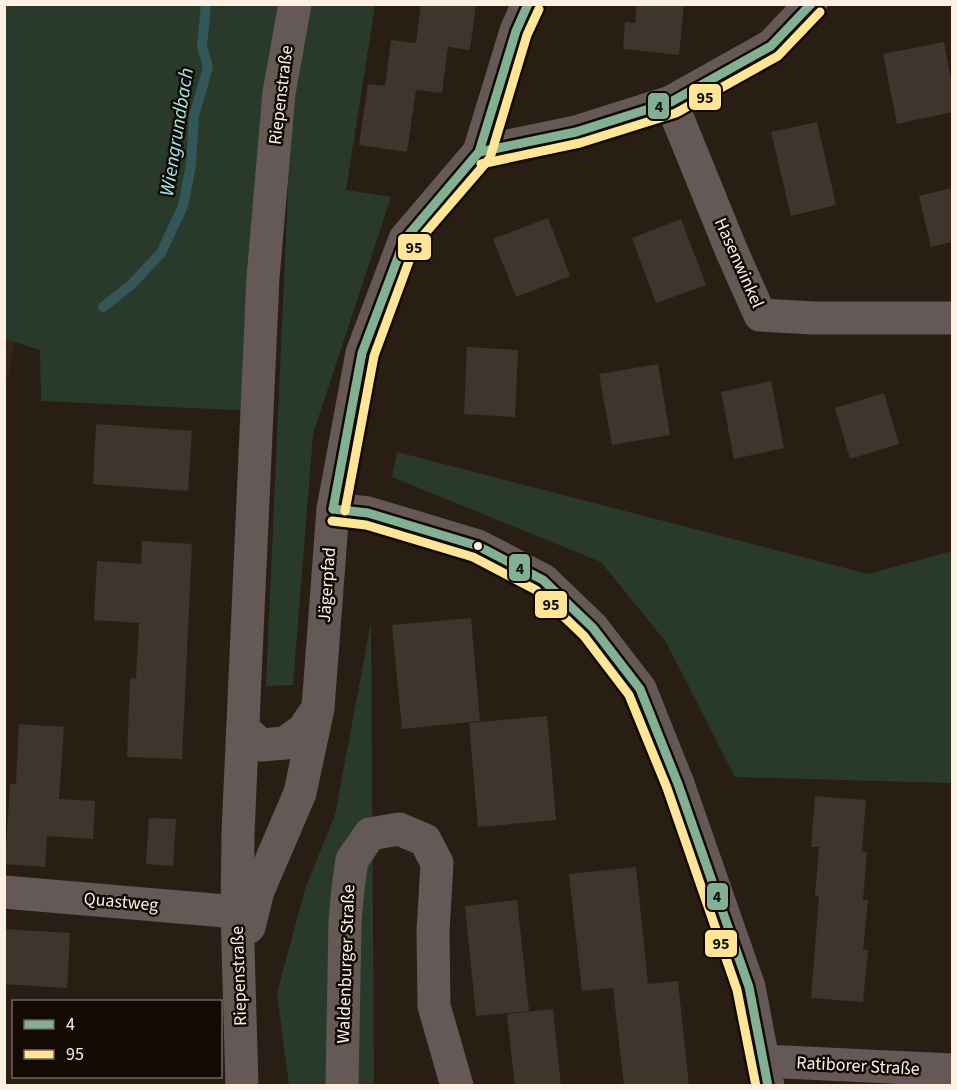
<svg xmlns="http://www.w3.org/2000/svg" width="957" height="1090" font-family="'Source Sans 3',sans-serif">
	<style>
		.education { fill: #35251d }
		.green { fill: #2a3a2a }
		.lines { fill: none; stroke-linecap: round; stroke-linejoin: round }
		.stream { stroke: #335758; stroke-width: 10 }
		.building { fill: #3e362c }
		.minor { stroke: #655957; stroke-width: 33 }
		.bus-1-casing { stroke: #130a04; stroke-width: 14 }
		.bus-2-casing { stroke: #130a04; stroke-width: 14 }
		.bus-1 { stroke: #82b092; stroke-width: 9 }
		.bus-2 { stroke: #ffe596; stroke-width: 9 }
		.bus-dot { fill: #fdefe2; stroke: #130a04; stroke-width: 2 }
		.labels { text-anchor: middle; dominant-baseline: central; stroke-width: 5; stroke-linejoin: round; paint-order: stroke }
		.street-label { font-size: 18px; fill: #fdefe2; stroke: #130a04 }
		.water-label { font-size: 20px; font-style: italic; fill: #9debef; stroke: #130a04 }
		.line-badge { stroke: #130a04; stroke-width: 2 }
		.pale-badge-label { font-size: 16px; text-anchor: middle; font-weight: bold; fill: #111 }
	</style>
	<rect width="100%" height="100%" fill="#291e13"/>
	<polygon class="education" points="5,339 15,342 5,390"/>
	<g class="green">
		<polygon points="5,5 295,5 257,411 41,401 40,350 5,339"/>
		<polygon points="309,5 375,5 346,190 391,197 313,434 293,685 266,686 291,122"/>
		<polygon points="397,452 868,574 952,551 952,783 735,777 666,642 601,562 392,477"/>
		<polygon points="371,622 374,1085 289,1085 277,993 305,889 335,815"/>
	</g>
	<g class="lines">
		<polyline class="stream" points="103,307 131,285 161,253 183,206 191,165 194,116 208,67 202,47 206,4"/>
	</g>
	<g class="building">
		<polygon points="421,4 476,4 470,50 448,47 442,93 416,90 407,152 359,145 368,84 385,86 391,40 416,43"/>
		<polygon points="637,4 684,4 679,55 623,49 625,22 635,23"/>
		<polygon points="944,42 952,86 952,112 897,124 883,54"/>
		<polygon points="817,122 836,205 791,216 771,132"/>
		<polygon points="952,188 952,242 931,247 919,196"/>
		<polygon points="548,218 570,276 516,297 493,239"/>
		<polygon points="681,219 706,285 656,303 632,238"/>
		<polygon points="467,347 518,350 515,417 464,414"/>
		<polygon points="658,364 670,435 612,445 599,374"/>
		<polygon points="771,381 784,448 734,459 721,392"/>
		<polygon points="884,393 899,444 850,459 835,408"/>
		<polygon points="96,424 192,431 188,491 93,484"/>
		<polygon points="142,541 192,544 182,759 127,757 130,678 136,679 139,623 94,620 97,561 141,564"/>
		<polygon points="471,618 480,721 402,729 392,625"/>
		<polygon points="547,716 556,820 478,827 469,723"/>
		<polygon points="19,724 64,727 59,799 95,801 93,839 47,836 45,867 5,864 10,784 16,784"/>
		<polygon points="815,796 866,800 862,851 867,852 863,900 868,900 863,950 868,950 863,1002 811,998 819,896 815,896 819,847 811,847"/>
		<polygon points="149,818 176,819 173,866 146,864"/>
		<polygon points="636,867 648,984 678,981 689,1086 624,1086 613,988 582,991 569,874"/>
		<polygon points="517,900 529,1011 476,1016 465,906"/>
		<polygon points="4,929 70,933 67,988 4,984"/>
		<polygon points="553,1009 561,1086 515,1086 507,1014"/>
	</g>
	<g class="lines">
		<g class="minor">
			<polyline points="671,102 732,252 760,315 814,318 952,318"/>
			<polyline points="479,152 576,132 671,102 771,46 811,4"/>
			<polyline points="333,509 368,513 478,546 543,580 593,628 640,689 678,784 749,987 768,1086"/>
			<polyline points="243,729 261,745 285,743 303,730 318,708"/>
			<polyline points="4,892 237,912"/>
			<polyline points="249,927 258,891 300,793 318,708 333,509 362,353 405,239 479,152 516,31 528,4"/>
			<polyline points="764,1061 952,1070"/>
			<polyline points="242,1086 237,912 238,833 263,278 279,93 295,4"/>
			<polyline points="342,1086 345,922 348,888 352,860 370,834 399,829 425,840 437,863 433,931 434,1006 457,1086"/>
		</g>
		<g class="bus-1-casing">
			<g id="bus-1">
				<polyline points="479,152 576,132 671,102 771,46 811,4"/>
				<polyline points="333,509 368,513 478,546 543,580 593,628 640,689 678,784 749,987 768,1086"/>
				<polyline points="333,509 362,353 405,239 479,152 516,31 528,4"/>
			</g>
		</g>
		<g class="bus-2-casing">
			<g id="bus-2">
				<polyline points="481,164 580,143 676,113 778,56 820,12"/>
				<polyline points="345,511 374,356 415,245 490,158 527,35 539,9"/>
				<polyline points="332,521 366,525 473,557 536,590 584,636 629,695 667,788 737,990 756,1086"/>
			</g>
		</g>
		<use href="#bus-1" class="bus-1"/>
		<use href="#bus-2" class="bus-2"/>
	</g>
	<circle class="bus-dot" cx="478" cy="546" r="5"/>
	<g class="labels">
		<g class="street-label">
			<text transform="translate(281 95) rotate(-83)">Riepenstraße</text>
			<text transform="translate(739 263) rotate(66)">Hasenwinkel</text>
			<text transform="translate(327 585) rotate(-86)">Jägerpfad</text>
			<text transform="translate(121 902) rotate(5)">Quastweg</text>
			<text transform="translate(346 964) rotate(-88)">Waldenburger Straße</text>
			<text transform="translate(239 976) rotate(-92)">Riepenstraße</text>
			<text transform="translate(858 1066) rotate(3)">Ratiborer Straße</text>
		</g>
		<g class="water-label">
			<text transform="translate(177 132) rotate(-81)">Wiengrundbach</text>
		</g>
	</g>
	<g class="line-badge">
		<rect x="688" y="83" width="34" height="28" rx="6" fill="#ffe596"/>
		<rect x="647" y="92" width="23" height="28" rx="6" fill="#82b092"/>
		<rect x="397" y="233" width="35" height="28" rx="6" fill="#ffe596"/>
		<rect x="508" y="553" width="23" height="29" rx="6" fill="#82b092"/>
		<rect x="534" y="590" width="34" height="29" rx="6" fill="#ffe596"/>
		<rect x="706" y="882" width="23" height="29" rx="6" fill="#82b092"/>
		<rect x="704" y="929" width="34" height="29" rx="6" fill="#ffe596"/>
	</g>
	<g class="pale-badge-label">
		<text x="705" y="103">95</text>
		<text x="659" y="112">4</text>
		<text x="414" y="253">95</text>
		<text x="520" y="574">4</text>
		<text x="551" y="610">95</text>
		<text x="717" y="902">4</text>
		<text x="721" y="949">95</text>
	</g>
	<rect width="957" height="1090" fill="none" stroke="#fdefe2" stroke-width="12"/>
	<rect x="12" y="1000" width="210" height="78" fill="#130a04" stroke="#71665d" stroke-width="1.5"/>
	<rect x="24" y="1020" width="30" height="9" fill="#82b092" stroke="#71665d" stroke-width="1.5"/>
	<text x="66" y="1030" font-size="18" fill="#fdefe2">4</text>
	<rect x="24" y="1050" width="30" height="9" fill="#ffe596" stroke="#71665d" stroke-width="1.5"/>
	<text x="66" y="1060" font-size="18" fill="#fdefe2">95</text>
</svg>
